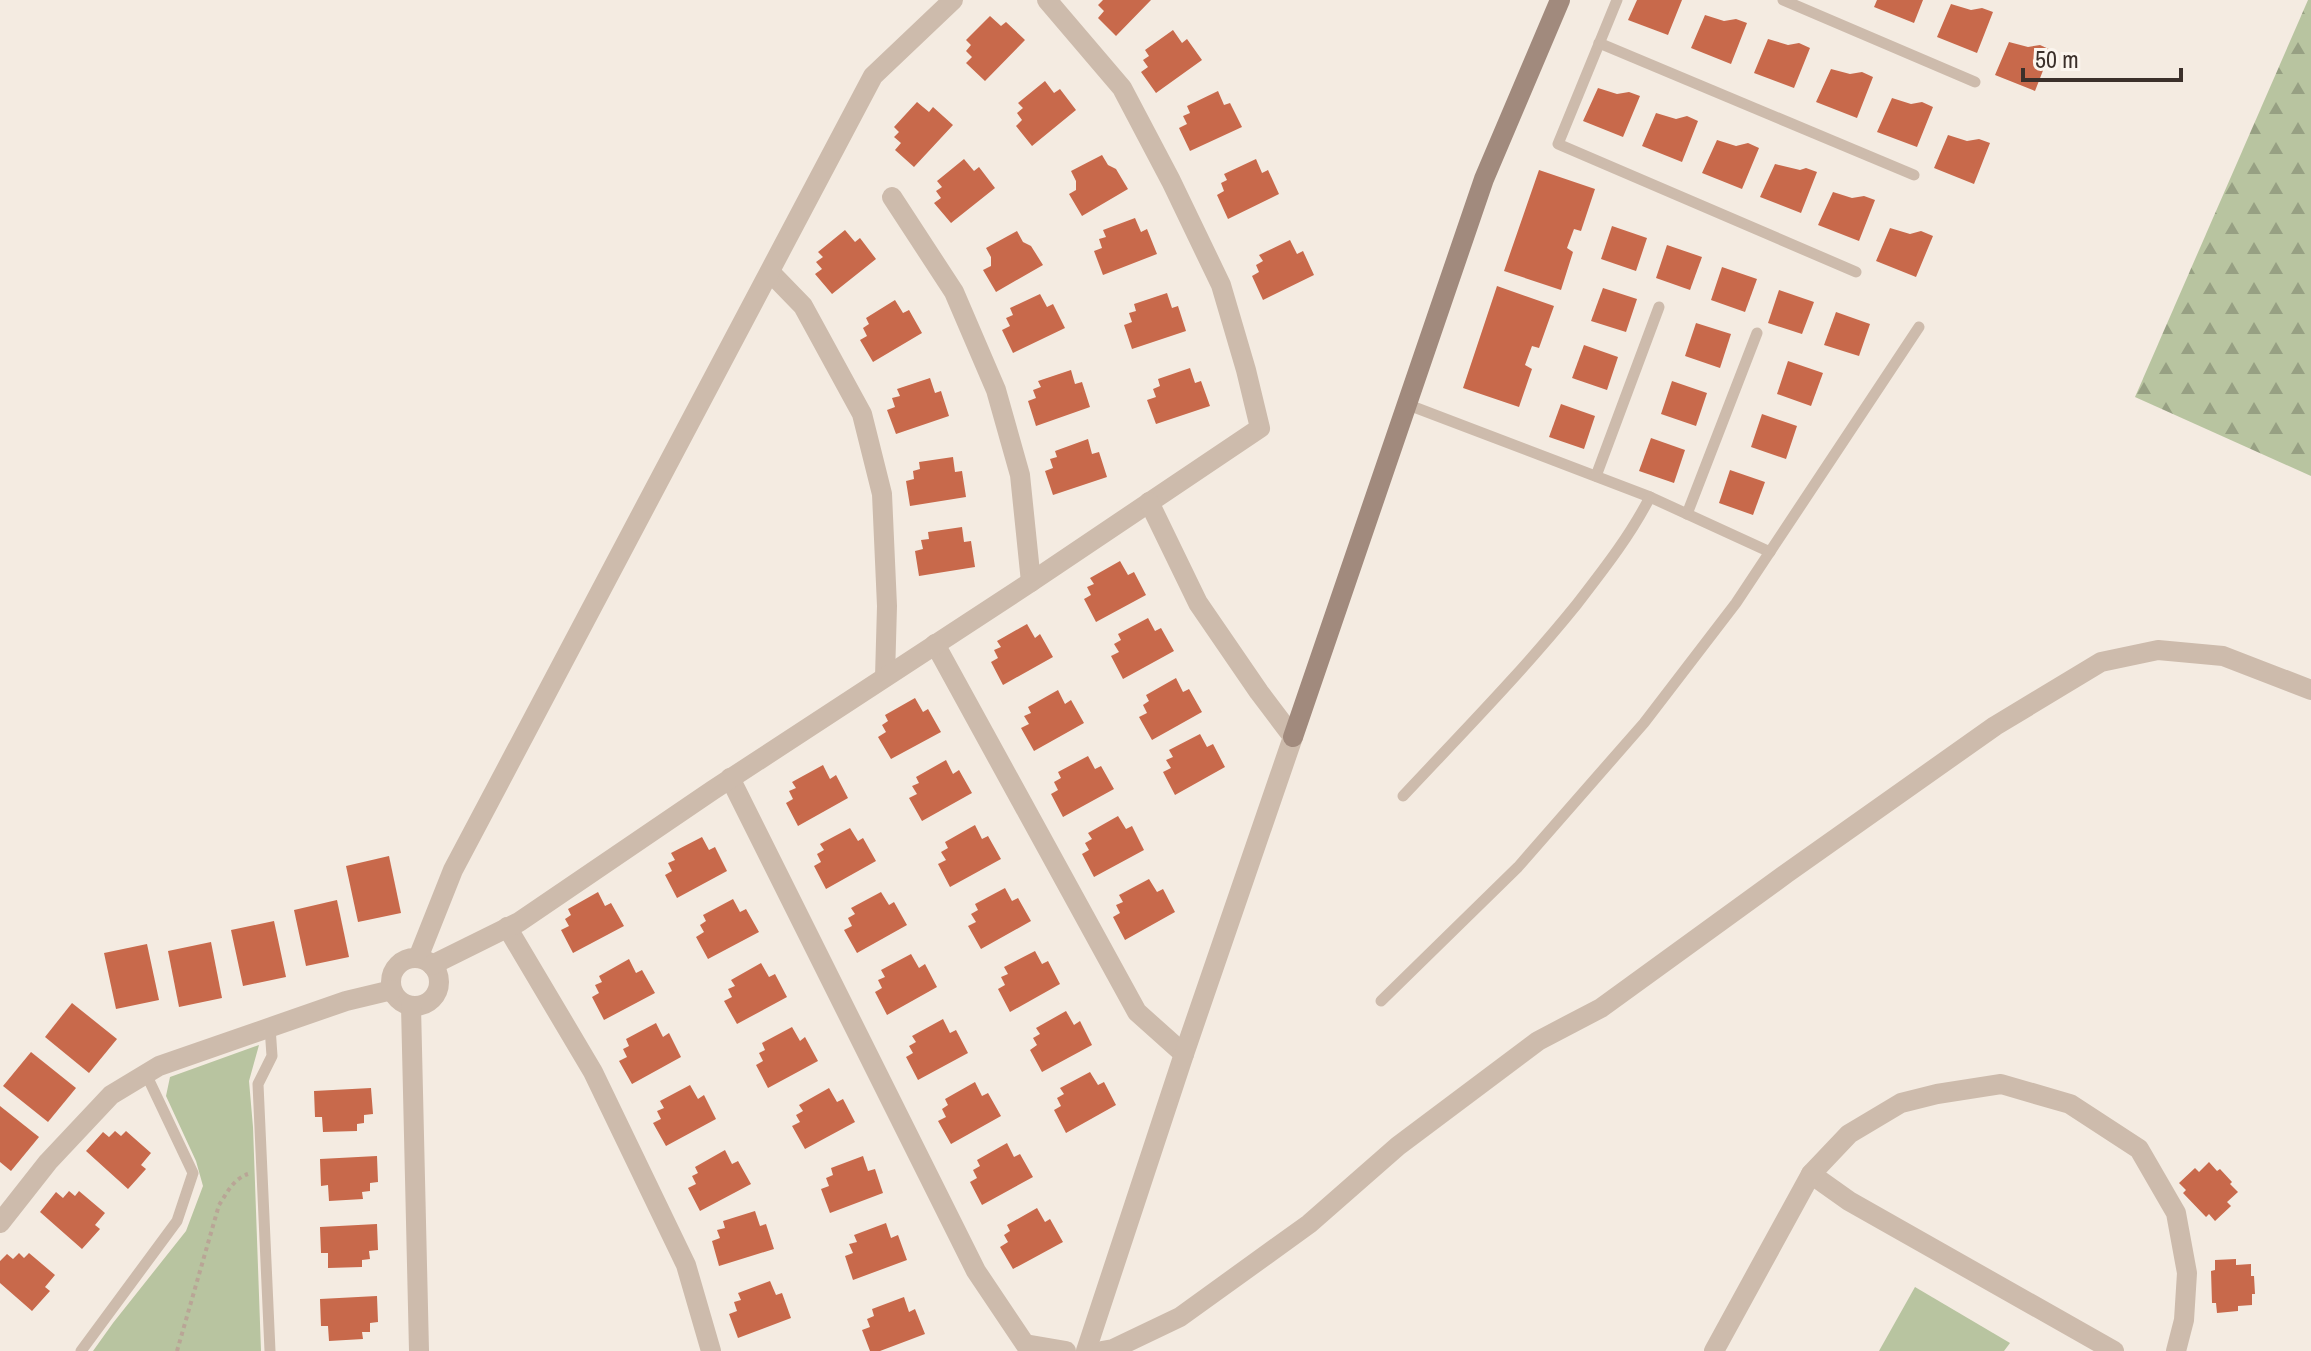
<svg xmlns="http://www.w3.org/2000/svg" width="2311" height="1351" font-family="'Archivo Narrow',sans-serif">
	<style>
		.green { fill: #b8c4a0 }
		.forest { fill: url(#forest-firs) }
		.building { fill: #c8694b }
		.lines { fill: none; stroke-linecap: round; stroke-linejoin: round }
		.path { stroke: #b9a596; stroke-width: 4; stroke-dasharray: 4 4; stroke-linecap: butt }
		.lane { stroke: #cdbbac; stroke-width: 11 }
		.street { stroke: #cdbbac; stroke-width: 20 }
		.secondary { stroke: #a18a7d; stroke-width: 20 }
	</style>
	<defs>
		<pattern id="forest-firs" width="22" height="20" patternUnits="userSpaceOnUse" patternTransform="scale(2)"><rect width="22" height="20" fill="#b8c4a0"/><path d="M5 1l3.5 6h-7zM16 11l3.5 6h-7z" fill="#97a083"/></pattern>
	</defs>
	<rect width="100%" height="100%" fill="#f4ebe1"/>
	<g class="green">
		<polygon points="259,1045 249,1081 253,1127 261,1351 93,1351 113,1323 186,1231 203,1186 196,1161 166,1096 170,1077"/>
		<polygon points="1915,1287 2010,1343 2004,1351 1879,1351"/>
	</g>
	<polygon class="forest" points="2308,0 2311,0 2311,476 2135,397"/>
	<g class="building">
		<polygon points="1103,0 1151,0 1116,36 1098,18 1104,11 1098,5"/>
		<polygon points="1637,0 1682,0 1668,35 1628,20"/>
		<polygon points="1877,0 1923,0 1914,23 1874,7"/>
		<polygon points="1951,4 1971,10 1982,8 1993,12 1977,53 1937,37"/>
		<polygon points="1705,15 1724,21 1736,19 1747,23 1731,64 1691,48"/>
		<polygon points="990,16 1001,26 1006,22 1025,40 985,81 966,63 972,57 966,51 971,45 966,40"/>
		<polygon points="1173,30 1182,43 1187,39 1202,60 1156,93 1141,72 1148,67 1143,60 1149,56 1145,50"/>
		<polygon points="1768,39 1788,45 1799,43 1810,48 1794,88 1754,73"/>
		<polygon points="2009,42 2028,47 2040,45 2051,50 2035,91 1995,75"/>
		<polygon points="1831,69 1850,74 1862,72 1873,77 1857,118 1816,102"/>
		<polygon points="1045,81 1054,93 1060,89 1076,110 1032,146 1016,126 1022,120 1017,113 1023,108 1018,103"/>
		<polygon points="1598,88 1617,94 1629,92 1640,96 1623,137 1583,121"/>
		<polygon points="1218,91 1224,105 1230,103 1242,127 1190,151 1179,128 1187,124 1183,116 1190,113 1187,106"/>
		<polygon points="1892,98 1911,104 1922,102 1933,107 1917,147 1877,132"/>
		<polygon points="917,102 929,112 933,107 953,125 914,167 895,150 901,143 894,137 899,132 894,127"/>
		<polygon points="1656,113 1676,119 1687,116 1698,121 1682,162 1642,146"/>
		<polygon points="1948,135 1967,141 1979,139 1990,143 1974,184 1934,168"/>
		<polygon points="1717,140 1736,146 1748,143 1759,148 1742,189 1702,173"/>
		<polygon points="1102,155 1108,165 1116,169 1128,189 1082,216 1069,194 1076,190 1076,181 1071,171"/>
		<polygon points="964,159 974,171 979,167 995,188 951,223 934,203 941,198 936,191 942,187 937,181"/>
		<polygon points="1256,159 1262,173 1268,170 1279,194 1228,219 1217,195 1224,191 1221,183 1227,180 1224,174"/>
		<polygon points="1775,164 1800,170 1806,168 1817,172 1801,213 1760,197"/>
		<polygon points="1539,170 1595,189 1581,231 1574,229 1567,248 1573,252 1561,290 1504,271"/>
		<polygon points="1833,192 1852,198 1864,196 1875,200 1859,241 1818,225"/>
		<polygon points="1135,218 1141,232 1147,229 1157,254 1103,275 1094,251 1102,248 1099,239 1106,237 1103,230"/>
		<polygon points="1612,226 1647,238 1636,271 1601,259"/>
		<polygon points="1890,228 1910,234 1921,231 1933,236 1916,277 1876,261"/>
		<polygon points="845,230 855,242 860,238 876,259 832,294 815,274 822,269 816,262 823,257 818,252"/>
		<polygon points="1017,231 1023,242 1031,246 1043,265 996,292 983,270 991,266 991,257 986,248"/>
		<polygon points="1290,240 1297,254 1303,251 1314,275 1263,300 1252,276 1259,272 1256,265 1263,261 1259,255"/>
		<polygon points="1667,245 1702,257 1690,290 1656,278"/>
		<polygon points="1722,267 1757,279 1745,312 1711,300"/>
		<polygon points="1497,286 1554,306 1539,348 1532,346 1525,365 1532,369 1519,407 1463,388"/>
		<polygon points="1603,288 1637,299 1626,332 1591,321"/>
		<polygon points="1779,290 1814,302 1802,334 1768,323"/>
		<polygon points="1167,293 1172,308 1178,306 1186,331 1132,349 1124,325 1132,322 1129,313 1136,311 1134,304"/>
		<polygon points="1040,294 1047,307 1053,304 1065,328 1013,353 1002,330 1010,326 1006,318 1013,315 1010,308"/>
		<polygon points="895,300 903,313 909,310 922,333 873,362 860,340 867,336 863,328 869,324 866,318"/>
		<polygon points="1836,312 1870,324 1859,356 1824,345"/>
		<polygon points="1696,323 1731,334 1720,368 1685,356"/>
		<polygon points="1584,345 1618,357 1607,390 1572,378"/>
		<polygon points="1788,361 1823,373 1811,406 1777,394"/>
		<polygon points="1190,368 1195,383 1201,381 1210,406 1156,424 1147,400 1156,397 1153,389 1160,386 1158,379"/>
		<polygon points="1071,370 1075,384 1082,382 1090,407 1036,426 1028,401 1036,398 1033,390 1041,387 1038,381"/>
		<polygon points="930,378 935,393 941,391 949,416 896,434 887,410 895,407 892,398 900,396 897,389"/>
		<polygon points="1672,381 1707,393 1696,426 1661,414"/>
		<polygon points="1561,404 1595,416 1584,449 1549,437"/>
		<polygon points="1762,414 1797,426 1786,459 1751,447"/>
		<polygon points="1651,438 1685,450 1674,483 1639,471"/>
		<polygon points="1088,439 1092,454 1099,452 1107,477 1053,495 1045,471 1053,468 1050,459 1057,457 1055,451"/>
		<polygon points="953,457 955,472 962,471 966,497 910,506 906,481 914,479 913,471 920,469 919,462"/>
		<polygon points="1730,470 1765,482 1753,515 1719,503"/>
		<polygon points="962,527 964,542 971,541 975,567 919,576 915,551 923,549 921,540 929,539 928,532"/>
		<polygon points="1120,561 1128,575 1134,572 1146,595 1096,622 1084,599 1091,595 1087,587 1094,584 1090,578"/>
		<polygon points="1148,618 1155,631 1161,628 1174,651 1123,679 1111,656 1119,652 1114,644 1121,640 1118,634"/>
		<polygon points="1027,624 1035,638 1040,634 1053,657 1003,685 991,662 998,658 994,650 1001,647 997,641"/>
		<polygon points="1176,678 1183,692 1189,689 1202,712 1152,740 1139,717 1147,713 1143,705 1149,701 1146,695"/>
		<polygon points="1058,690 1065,704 1071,700 1084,723 1034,751 1021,728 1029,724 1024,716 1031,713 1028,707"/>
		<polygon points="915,698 923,712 928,709 941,732 891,759 878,737 886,732 882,725 888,721 885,715"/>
		<polygon points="1200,734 1207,747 1213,744 1225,767 1175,795 1163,772 1171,768 1166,760 1173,757 1169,750"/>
		<polygon points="1088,756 1095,769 1101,766 1114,789 1063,817 1051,794 1058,790 1054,782 1061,778 1058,772"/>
		<polygon points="946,760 953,774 959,770 972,793 922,821 909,798 917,794 912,786 919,783 916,777"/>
		<polygon points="823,765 830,779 836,775 848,798 798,826 786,803 793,799 789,791 796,788 792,782"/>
		<polygon points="1118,816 1126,829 1132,826 1144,850 1094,877 1082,854 1089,850 1085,843 1092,839 1088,833"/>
		<polygon points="975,825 982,839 988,836 1001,859 950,887 938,864 946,860 941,852 948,848 945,842"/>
		<polygon points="850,828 858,841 863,838 876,861 826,889 814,866 821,862 817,854 824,850 820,844"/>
		<polygon points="702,837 709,850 715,847 727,871 677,898 665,875 672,871 668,863 675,860 671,853"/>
		<polygon points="389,856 401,913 358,922 346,866"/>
		<polygon points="1149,879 1157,892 1163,889 1175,912 1125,940 1113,917 1120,913 1116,905 1123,902 1119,895"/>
		<polygon points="1005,888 1012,901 1018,898 1031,921 981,949 968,926 976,922 971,914 978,910 975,904"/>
		<polygon points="598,892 605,906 611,903 624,926 573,953 561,930 569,926 565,919 571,915 568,909"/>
		<polygon points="881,892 889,905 894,902 907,925 857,953 844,930 852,926 848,918 855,914 851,908"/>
		<polygon points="733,899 740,912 746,909 759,932 708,959 696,937 704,932 700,925 706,921 703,915"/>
		<polygon points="337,900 349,957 306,966 294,910"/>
		<polygon points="274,921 286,977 243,986 231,930"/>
		<polygon points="211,942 222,998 179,1007 168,951"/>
		<polygon points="147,944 159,1000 116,1009 104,953"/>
		<polygon points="1035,951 1042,964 1048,961 1060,984 1010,1012 998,989 1005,985 1001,977 1008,974 1004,967"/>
		<polygon points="911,954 919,968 925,964 937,987 887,1015 875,992 882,988 878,980 885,977 881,970"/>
		<polygon points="629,959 636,973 642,970 655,993 604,1020 592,997 599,993 595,985 602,982 599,976"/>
		<polygon points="761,963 769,977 775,974 787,997 737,1024 724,1001 732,997 728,989 735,986 731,980"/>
		<polygon points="72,1003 117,1039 89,1073 45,1037"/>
		<polygon points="1066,1011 1074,1025 1080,1021 1092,1045 1042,1072 1030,1050 1037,1045 1033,1038 1040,1034 1036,1028"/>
		<polygon points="943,1019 950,1033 956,1030 968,1053 918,1080 906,1057 913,1053 909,1046 916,1042 912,1036"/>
		<polygon points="656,1023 663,1037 669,1033 681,1057 632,1084 619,1061 627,1057 623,1049 629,1046 626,1039"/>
		<polygon points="792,1027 800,1041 805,1037 818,1061 768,1088 756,1065 763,1061 759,1053 765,1050 762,1043"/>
		<polygon points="31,1052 76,1088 48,1122 3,1086"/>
		<polygon points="1090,1072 1098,1085 1104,1082 1116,1105 1066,1133 1054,1110 1061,1106 1057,1098 1064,1094 1060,1088"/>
		<polygon points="975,1082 982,1096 988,1093 1001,1116 951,1144 938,1121 946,1117 942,1109 948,1105 945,1099"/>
		<polygon points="690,1085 698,1099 704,1095 716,1119 666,1146 653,1123 661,1119 657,1111 664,1108 660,1101"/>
		<polygon points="371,1088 373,1114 364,1115 364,1123 357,1124 357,1131 323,1132 322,1117 315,1117 314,1091"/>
		<polygon points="829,1088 837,1102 843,1099 855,1122 805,1149 792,1126 800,1122 796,1115 803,1111 799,1105"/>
		<polygon points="0,1106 39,1137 11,1171 0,1162"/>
		<polygon points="115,1131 121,1136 126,1131 151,1153 141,1165 146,1169 128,1189 86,1151 103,1132 109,1137"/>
		<polygon points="1007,1143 1014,1157 1020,1154 1033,1177 982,1205 970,1182 977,1178 973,1170 980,1166 977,1160"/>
		<polygon points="725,1150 732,1164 738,1161 751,1184 700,1211 688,1188 696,1184 692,1176 698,1173 695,1167"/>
		<polygon points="377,1156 378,1182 370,1183 370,1191 362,1192 363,1199 329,1201 328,1185 321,1186 320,1159"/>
		<polygon points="863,1156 868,1171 875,1169 883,1193 830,1213 821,1189 829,1186 826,1178 833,1175 831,1168"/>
		<polygon points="2209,1162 2217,1171 2220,1169 2232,1182 2230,1184 2238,1192 2227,1202 2231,1206 2215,1221 2209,1214 2206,1217 2183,1193 2186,1190 2179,1183 2195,1168 2199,1172"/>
		<polygon points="69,1191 75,1196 79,1191 105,1213 95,1225 100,1229 82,1249 40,1212 56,1192 63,1198"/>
		<polygon points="1037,1208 1045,1222 1050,1219 1063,1242 1013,1269 1000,1247 1008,1242 1004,1235 1010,1231 1007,1225"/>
		<polygon points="755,1211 760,1226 766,1224 774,1249 719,1266 712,1241 720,1238 717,1230 725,1228 723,1221"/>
		<polygon points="886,1223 891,1238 898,1235 907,1260 853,1280 845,1256 853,1253 849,1244 857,1242 854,1235"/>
		<polygon points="377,1224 378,1250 369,1251 370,1259 362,1260 362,1267 328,1268 328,1253 321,1253 320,1227"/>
		<polygon points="19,1253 24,1258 29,1253 55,1275 45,1287 50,1291 32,1311 0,1283 0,1261 7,1254 13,1259"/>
		<polygon points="2236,1259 2236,1265 2251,1264 2251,1276 2254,1276 2255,1294 2252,1294 2252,1305 2238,1306 2238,1311 2217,1313 2216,1303 2212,1303 2211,1271 2215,1270 2215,1260"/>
		<polygon points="770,1281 776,1295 782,1293 791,1318 738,1338 729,1314 737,1311 734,1302 741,1300 738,1293"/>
		<polygon points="377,1296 378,1322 370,1323 370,1332 362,1332 363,1339 329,1341 328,1326 321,1326 320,1299"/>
		<polygon points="904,1297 909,1312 915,1309 925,1334 880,1351 870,1351 862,1330 870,1327 867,1319 874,1316 872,1309"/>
	</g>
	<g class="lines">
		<path class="path" d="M177 1351 219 1205C227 1193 233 1179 248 1174"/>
		<g class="lane">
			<polyline points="1617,0 1558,144 1856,272"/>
			<polyline points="1783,0 1975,82"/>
			<polyline points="1599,43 1914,175"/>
			<polyline points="1406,404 1650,497 1770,552"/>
			<polyline points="1596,476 1659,307"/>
			<polyline points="1687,514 1757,333"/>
			<path d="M1403 796C1462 733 1523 671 1577 604 1604 569 1630 536 1650 497"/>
			<polyline points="1381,1001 1518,867 1644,723 1736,603 1919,327"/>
			<polyline points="270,1027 272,1056 258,1084 270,1351"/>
			<polyline points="81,1351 177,1221 193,1173 146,1074"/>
		</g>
		<g class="street">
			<polyline points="892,197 954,292 996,390 1020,475 1031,582"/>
			<polyline points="770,272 803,306 862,414 882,494 887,606 885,677"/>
			<polyline points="935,644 1137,1012 1184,1054"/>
			<polyline points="730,778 976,1271 1025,1344 1066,1351"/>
			<polyline points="507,927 593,1072 686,1265 711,1351"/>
			<circle cx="415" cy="982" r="24"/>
			<polyline points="418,958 453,870 873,76 953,0"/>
			<polyline points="432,965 519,922 713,790 1031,582 1260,428 1246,370 1221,285 1171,181 1122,88 1047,0"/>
			<polyline points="411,1006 419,1351"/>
			<polyline points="1811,1174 1849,1201 2114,1351"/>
			<polyline points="0,1223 48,1162 111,1095 159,1066 346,1001 392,990"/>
			<polyline points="1086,1351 1184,1054 1293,737 1259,692 1198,603 1149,502"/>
			<polyline points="1102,1351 1113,1349 1180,1317 1309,1224 1398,1146 1538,1041 1601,1008 1787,873 1995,726 2101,662 2158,650 2223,656 2311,690"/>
			<polyline points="1714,1351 1811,1174 1849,1134 1901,1103 1937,1094 2001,1084 2070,1104 2139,1149 2176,1213 2187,1273 2184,1320 2176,1351"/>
		</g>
		<polyline class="secondary" points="1293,737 1484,179 1560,0"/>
	</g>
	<path d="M2023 68v12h158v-12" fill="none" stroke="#3b302b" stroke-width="4"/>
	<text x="2035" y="68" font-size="24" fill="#3b302b" stroke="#fbf5ee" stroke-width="6" paint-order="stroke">50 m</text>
</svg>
